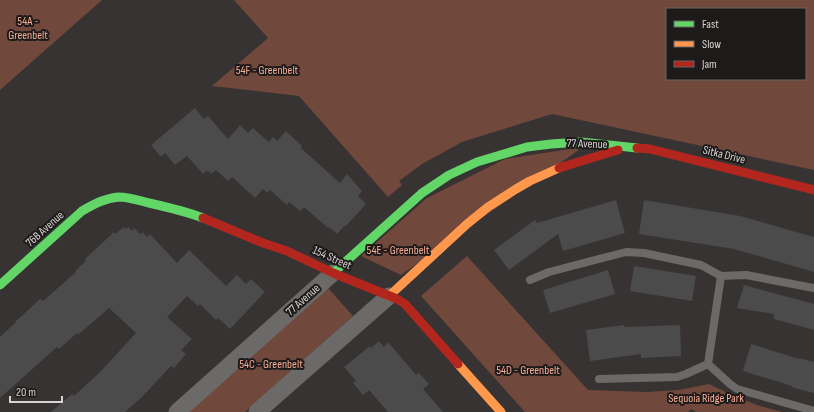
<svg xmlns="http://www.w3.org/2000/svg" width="814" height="412" font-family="'Sofia Sans Condensed',sans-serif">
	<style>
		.green { fill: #71483c; fill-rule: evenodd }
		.building { fill: #4b4b4b }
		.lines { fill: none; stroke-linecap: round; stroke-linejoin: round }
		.lane { stroke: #6c6a69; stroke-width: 8 }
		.street { stroke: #6c6a69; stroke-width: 17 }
		.fast { stroke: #63d668; stroke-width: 9 }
		.slow { stroke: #ff974d; stroke-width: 9 }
		.jam { stroke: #b3261e; stroke-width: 9 }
		.labels { text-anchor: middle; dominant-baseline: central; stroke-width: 4; stroke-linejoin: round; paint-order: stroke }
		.park-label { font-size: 12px; fill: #faab93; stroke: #1d1b1a }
		.street-label { font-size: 12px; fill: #d7d3d2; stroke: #1d1b1a }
	</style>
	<rect width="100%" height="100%" fill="#363332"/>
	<g class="green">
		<polygon points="0,0 102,0 0,90"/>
		<path d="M234 0H814V170L552 114 462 142 422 164 399 181 402 185 388 197 299 96 212 86 268 38ZM667 9H805V79H667Z"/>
		<polygon points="583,147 401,275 361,256 427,198 505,159"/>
		<polygon points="467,256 588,390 647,392 678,390 709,384 736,397 757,405 782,412 696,412 691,409 688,412 525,412 421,296"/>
		<polygon points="328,288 353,316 245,412 189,412"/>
	</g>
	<g class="building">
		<polygon points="195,108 204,119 208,116 228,139 240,125 248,133 253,128 269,142 273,137 277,141 286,131 302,146 301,148 340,183 347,174 362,191 358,196 366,204 346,226 345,225 337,234 329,227 328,228 304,207 300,211 289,202 287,205 270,190 267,193 263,189 255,198 232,177 228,181 216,170 211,174 207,170 203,174 187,156 175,165 165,153 161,157 151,145"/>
		<polygon points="616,200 625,233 563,251 558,234 509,270 494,250 535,220 537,223"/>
		<polygon points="644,200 740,216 814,237 814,272 734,249 639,234"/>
		<polygon points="124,227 126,229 128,227 132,231 134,228 140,234 143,232 147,237 150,234 177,263 189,250 226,286 237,275 246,284 251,279 265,292 230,329 218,318 216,320 200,304 198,306 187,296 167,317 192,339 181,350 186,354 174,368 171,366 142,397 125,412 51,412 72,394 74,396 100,372 136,333 109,308 79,334 77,333 59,349 57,347 0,398 0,337 16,322 16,321 27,311 40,299 43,301 76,272 75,271 86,261 85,259 114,232 115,234"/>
		<polygon points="634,266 696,276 692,301 630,291"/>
		<polygon points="608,270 615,294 550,313 543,290"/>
		<polygon points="744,285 814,304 814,330 774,319 774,314 737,308"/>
		<polygon points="624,325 625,327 680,325 681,356 641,358 641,354 590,361 586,330"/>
		<polygon points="379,341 384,347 388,342 416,375 419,373 429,384 423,389 443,412 388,412 369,390 363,395 353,383 356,381 344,367 370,346 371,348"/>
		<polygon points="751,344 799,359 799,358 814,362 814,393 791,387 792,386 743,371"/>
	</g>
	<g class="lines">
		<g class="lane">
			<polyline points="530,280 549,272 626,252 644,253 701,265 721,276 746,275 814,288"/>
			<polyline points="708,364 721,276"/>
			<polyline points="599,379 677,377 686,374 708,364 730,384 737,389 814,411"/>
		</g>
		<g class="street">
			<polyline points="177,412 333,273"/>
			<polyline points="257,412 389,296"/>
		</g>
		<g class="fast">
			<polyline points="333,273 422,193 449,175 477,162 527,147 551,144 581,142 637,148"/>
			<path d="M0 285 82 211C94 204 105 198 119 197 129 197 140 201 149 203 167 207 185 211 203 218"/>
		</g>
		<g class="slow">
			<polyline points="389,296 467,224 488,207 516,189 530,181 559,168"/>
			<polyline points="458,364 501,412"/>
		</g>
		<g class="jam">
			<polyline points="637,148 650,149 814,190"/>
			<polyline points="559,168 588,159 618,150"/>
			<polyline points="203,218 263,243 287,251 333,273 397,299 405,304 458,364"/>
		</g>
	</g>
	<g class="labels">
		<g class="park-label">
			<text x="28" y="21">54A -<tspan x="28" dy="14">Greenbelt</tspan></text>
			<text x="267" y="70">54F - Greenbelt</text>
			<text x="398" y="250">54E - Greenbelt</text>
			<text x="271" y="364">54C - Greenbelt</text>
			<text x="528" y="370">54D - Greenbelt</text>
			<text x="706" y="398">Sequoia Ridge Park</text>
		</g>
		<g class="street-label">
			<text transform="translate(587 144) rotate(2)">77 Avenue</text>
			<text transform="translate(724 155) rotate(14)">Sitka Drive</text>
			<text transform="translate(45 229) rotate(-42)">76B Avenue</text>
			<text transform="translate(332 258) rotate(24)">154 Street</text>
			<text transform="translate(303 300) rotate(-42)">77 Avenue</text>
		</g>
	</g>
	<rect x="666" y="8" width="140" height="72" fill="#1d1b1a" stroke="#676564"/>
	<rect x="674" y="21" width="20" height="6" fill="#63d668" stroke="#676564"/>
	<text x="702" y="28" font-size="12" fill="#d7d3d2">Fast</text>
	<rect x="674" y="41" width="20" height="6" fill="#ff974d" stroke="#676564"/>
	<text x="702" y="48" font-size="12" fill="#d7d3d2">Slow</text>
	<rect x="674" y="61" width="20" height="6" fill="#b3261e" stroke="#676564"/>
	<text x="702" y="68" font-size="12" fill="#d7d3d2">Jam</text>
	<path d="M10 396v6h52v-6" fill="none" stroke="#d7d3d2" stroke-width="2"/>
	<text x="16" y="396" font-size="12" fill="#d7d3d2" stroke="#1d1b1a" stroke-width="3" paint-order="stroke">20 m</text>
</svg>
